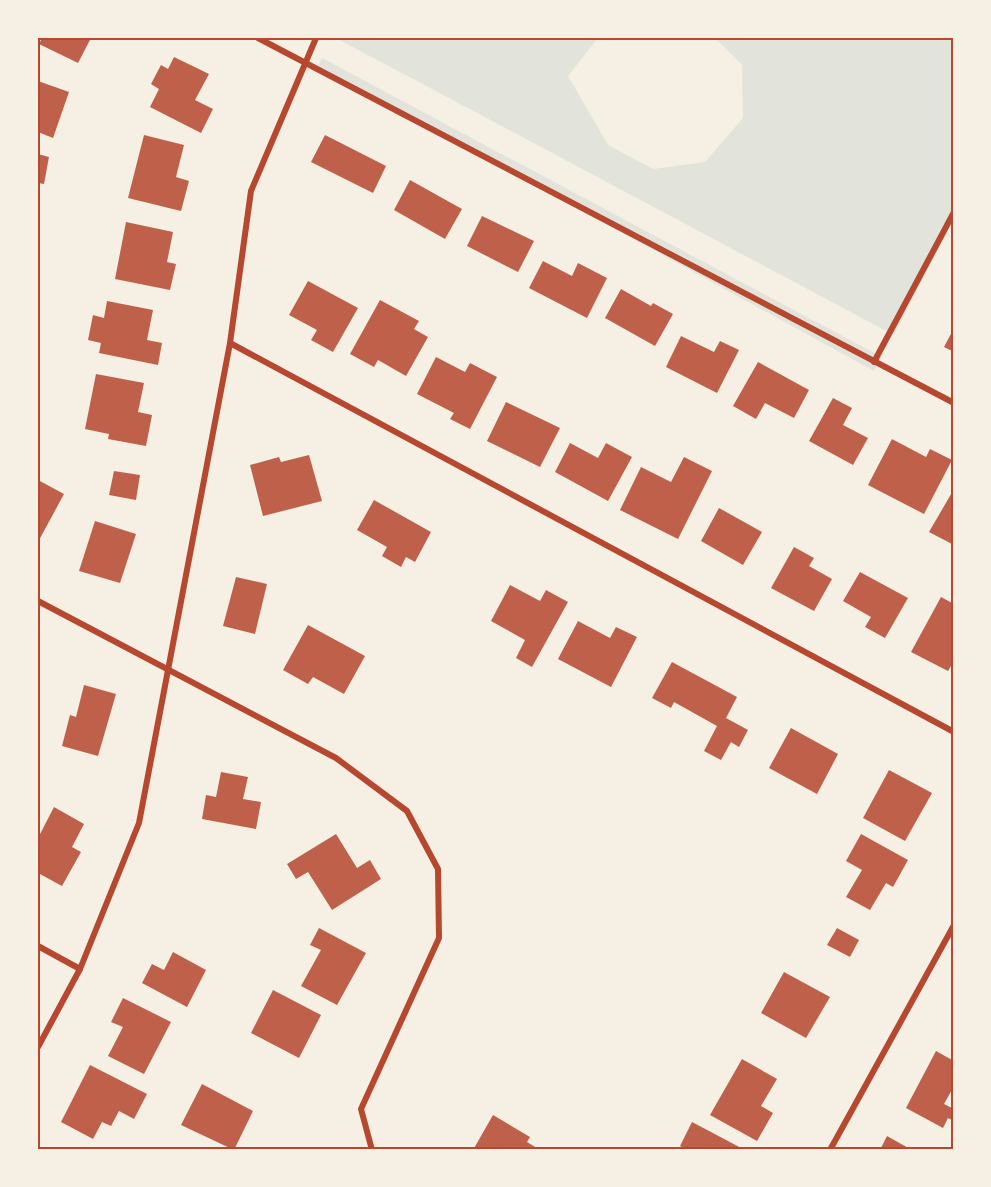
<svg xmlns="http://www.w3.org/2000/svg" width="991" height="1187" font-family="'DM Sans',sans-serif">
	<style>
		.green { fill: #e2e4dc }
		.building { fill: #bf614a }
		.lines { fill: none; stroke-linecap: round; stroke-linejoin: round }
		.minor { stroke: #b5482f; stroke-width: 6 }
		.neatline { fill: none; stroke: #b5482f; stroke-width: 2 }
	</style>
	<rect width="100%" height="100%" fill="#f6efe4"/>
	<g class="green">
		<polygon points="336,38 598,38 568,76 608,145 653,169 705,162 743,118 742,65 715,38 953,38 953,221 894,335"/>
		<polygon points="322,58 882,357 874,371 318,66"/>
	</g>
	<g class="building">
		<polygon points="42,38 91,38 78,63 39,44"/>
		<polygon points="174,57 209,74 195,100 213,109 201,133 150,107 159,89 151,84 161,65 168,69"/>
		<polygon points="38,81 69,92 53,138 38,132"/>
		<polygon points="144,135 184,145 176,177 189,181 181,211 128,198"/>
		<polygon points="325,135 386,166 373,193 311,162"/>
		<polygon points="38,154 49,157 44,184 38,183"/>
		<polygon points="410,180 462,209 445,239 394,210"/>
		<polygon points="482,216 534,241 518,272 467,246"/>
		<polygon points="126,222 173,232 167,262 176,264 170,290 115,279"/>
		<polygon points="543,261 572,276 578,263 607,278 587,318 529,288"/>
		<polygon points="308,281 358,308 333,352 311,340 317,330 289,315"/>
		<polygon points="621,289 651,306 653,303 673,314 655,346 605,318"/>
		<polygon points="380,300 419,321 414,329 428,337 406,376 378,360 374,367 350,354"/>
		<polygon points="107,301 153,310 147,340 162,343 158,365 99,353 101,343 88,340 93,315 104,318"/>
		<polygon points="954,328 954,352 944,347"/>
		<polygon points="681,336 714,352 720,341 739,350 717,393 666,367"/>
		<polygon points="436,357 465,372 470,363 497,377 470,429 450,419 454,413 417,394"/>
		<polygon points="758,362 809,390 794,418 765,403 756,419 733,406"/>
		<polygon points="96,374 144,383 138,412 152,415 146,446 108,439 109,434 85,429"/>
		<polygon points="833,398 852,408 843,425 868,438 853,465 809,441"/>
		<polygon points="506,402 560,428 540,467 487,441"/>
		<polygon points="892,439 926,457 930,449 952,460 924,514 868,485"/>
		<polygon points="570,443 598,458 606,443 632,457 608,501 555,472"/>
		<polygon points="309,455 322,501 263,516 250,465 279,457 281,462"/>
		<polygon points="684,457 712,471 678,539 620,510 641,467 671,482"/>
		<polygon points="114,471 140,475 136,500 109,495"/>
		<polygon points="38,480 64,494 38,542"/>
		<polygon points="954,489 954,545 929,532"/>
		<polygon points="374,500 431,532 415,562 406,557 401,567 382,556 387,547 357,530"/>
		<polygon points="719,508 762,532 743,565 701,541"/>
		<polygon points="95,521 136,534 120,583 79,571"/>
		<polygon points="794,547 814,558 809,566 832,579 814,611 771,588"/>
		<polygon points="860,572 908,598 885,638 865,627 871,617 843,601"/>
		<polygon points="236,577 267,584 255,634 223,626"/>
		<polygon points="510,585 540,601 546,590 568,602 532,667 516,658 525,640 491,621"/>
		<polygon points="941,597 954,604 954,661 948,671 911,652"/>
		<polygon points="578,621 610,638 616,627 637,637 611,687 558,659"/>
		<polygon points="308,625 365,656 344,694 313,677 308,684 283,670"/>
		<polygon points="672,662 737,697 726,718 748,730 739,747 731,742 721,760 704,751 717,726 674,702 671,708 652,698"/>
		<polygon points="84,685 116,694 98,756 62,746 70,715 76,717"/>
		<polygon points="791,728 838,754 817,794 769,768"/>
		<polygon points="889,770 932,793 905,841 863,818"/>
		<polygon points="221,772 248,777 243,799 261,802 256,829 202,819 206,795 216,797"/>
		<polygon points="54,807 84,824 72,847 81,852 62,886 38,873 38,838"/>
		<polygon points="336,834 357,868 370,860 381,879 332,910 308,872 296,879 287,864"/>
		<polygon points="861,834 908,860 893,887 886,883 870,910 846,897 862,870 846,861"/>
		<polygon points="319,928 366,953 337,1005 301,986 321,950 310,945"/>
		<polygon points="837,928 859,940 850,957 827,945"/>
		<polygon points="173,952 206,970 187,1007 142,983 152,964 164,970"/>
		<polygon points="784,972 830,997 806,1038 761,1013"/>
		<polygon points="273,990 321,1015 299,1058 251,1033"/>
		<polygon points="123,998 171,1022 144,1074 108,1056 123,1027 111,1022"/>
		<polygon points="936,1051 954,1061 954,1086 944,1104 954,1109 954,1121 948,1118 943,1128 906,1108"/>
		<polygon points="742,1059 777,1079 761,1106 773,1113 757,1141 710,1115"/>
		<polygon points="90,1065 147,1094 134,1119 119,1111 111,1126 102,1122 93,1139 61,1122"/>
		<polygon points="202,1084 253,1111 234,1150 181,1125"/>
		<polygon points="493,1115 530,1137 527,1142 540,1150 473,1150"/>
		<polygon points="692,1122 745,1150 687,1150 680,1146"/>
		<polygon points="887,1136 912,1150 880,1150"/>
	</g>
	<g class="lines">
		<g class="minor">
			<polyline points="258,38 954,403"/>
			<polyline points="230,343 954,732"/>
			<polyline points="874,362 954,212"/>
			<polyline points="38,601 336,758 407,811 438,869 439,938 361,1109 372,1150"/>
			<polyline points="38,946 80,969"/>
			<polyline points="38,1047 80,969 139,823 230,343 251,191 316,38"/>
			<polyline points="830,1150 954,925"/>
		</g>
	</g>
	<rect width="991" height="1187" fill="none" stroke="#f6efe4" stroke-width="78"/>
	<rect x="39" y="39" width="913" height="1109" class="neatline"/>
</svg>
